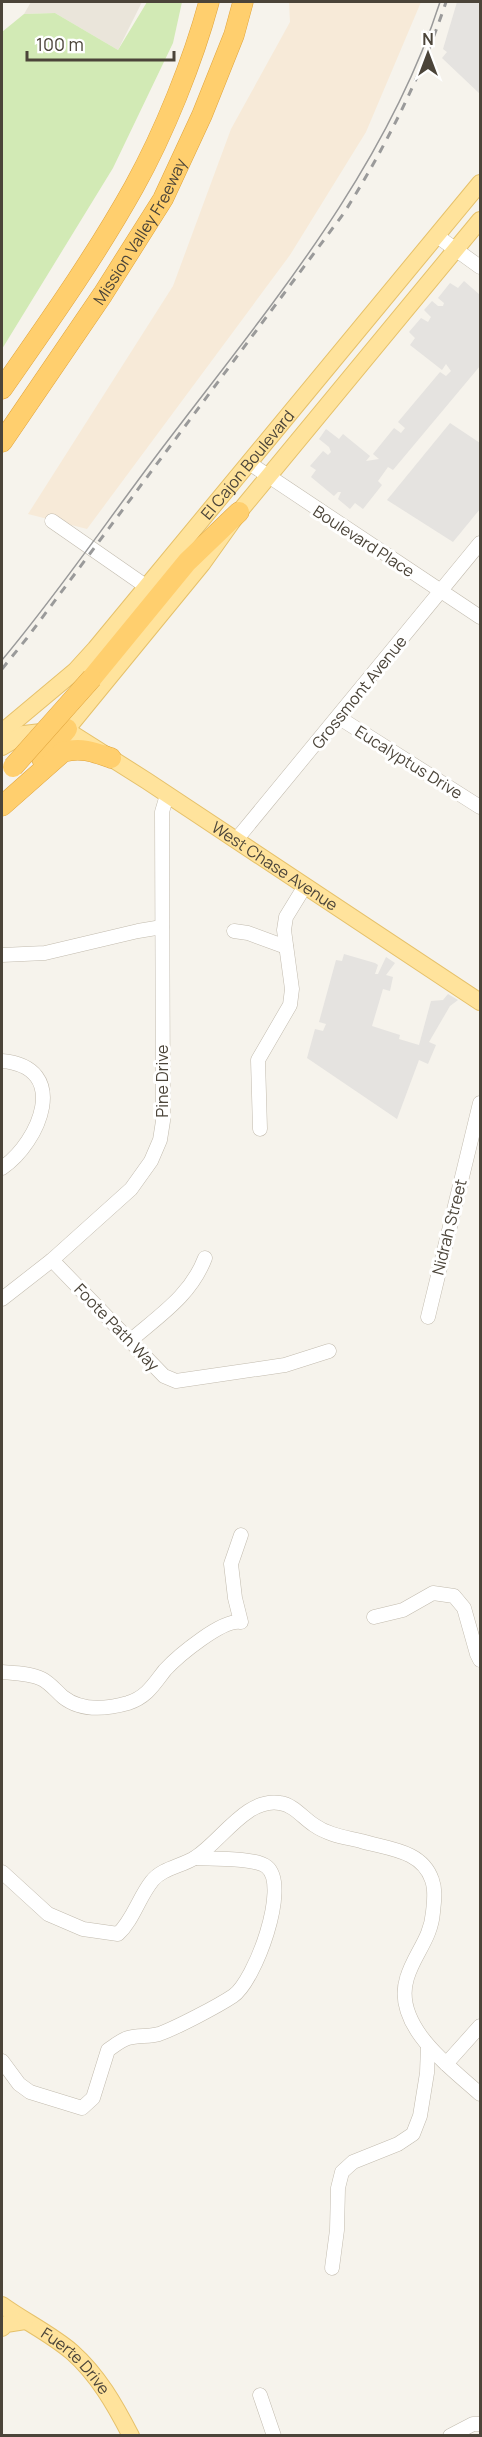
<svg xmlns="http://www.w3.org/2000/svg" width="482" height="2437" font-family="Manrope,sans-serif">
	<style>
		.residential { fill: #eae5da }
		.commercial { fill: #f7ead8 }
		.green { fill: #d2eab5 }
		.parking { fill: #e5e3e0 }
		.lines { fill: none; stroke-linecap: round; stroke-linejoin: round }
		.minor-casing { stroke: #c2bbae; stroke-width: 15 }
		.major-casing { stroke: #e6c16a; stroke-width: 18 }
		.highway-casing { stroke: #e0a43c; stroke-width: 21 }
		.minor { stroke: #fff; stroke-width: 14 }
		.major { stroke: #ffe39c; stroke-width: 16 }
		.highway { stroke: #ffcf6e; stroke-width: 20 }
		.tram { stroke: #9a9a9a; stroke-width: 1.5 }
		.rail { stroke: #9a9a9a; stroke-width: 3; stroke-dasharray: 8 8; stroke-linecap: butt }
		.highway-bridge-casing { stroke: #e0a43c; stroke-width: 21; stroke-linecap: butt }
		.highway-bridge { stroke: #ffcf6e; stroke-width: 20 }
		.labels { text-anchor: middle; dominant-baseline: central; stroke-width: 6; stroke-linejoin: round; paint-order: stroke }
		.street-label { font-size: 16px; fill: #4b4439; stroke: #fff }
	</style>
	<rect width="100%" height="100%" fill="#f6f3ec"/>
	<polygon class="residential" points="31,2 142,2 118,50 55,13 24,14"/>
	<polygon class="commercial" points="289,2 421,2 366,132 290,255 87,529 28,514 173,286 231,129 290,22"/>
	<polygon class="green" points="147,2 182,2 173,43 113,168 2,349 2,32 24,14 55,13 118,50"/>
	<g class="parking">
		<polygon points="457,2 480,2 480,94 442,58 447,52 443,49"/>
		<polygon points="464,281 480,295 480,366 393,470 388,467 378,481 382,485 363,509 355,503 350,509 338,499 341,492 338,492 334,496 311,477 316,470 310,466 323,451 328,455 331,452 329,447 319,439 326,429 339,439 343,434 370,456 366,461 379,459 373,454 394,428 401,433 405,428 398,422 440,372 446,376 451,371 446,364 442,370 410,345 415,338 409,332 421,318 428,322 431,317 424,310 432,301 438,306 443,306 444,303 438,298 450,283 458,288"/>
		<polygon points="450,423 480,443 480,509 453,542 387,500"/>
		<polygon points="344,954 375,963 378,965 375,974 378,974 386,957 395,963 386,975 393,977 390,991 383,989 372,1026 400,1035 399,1039 419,1045 431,1001 443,1000 448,994 458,1000 450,1006 429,1042 436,1045 428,1064 419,1060 397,1119 307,1058 315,1029 323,1031 326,1024 319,1022 336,960 342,961"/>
	</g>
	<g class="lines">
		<g class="minor-casing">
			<g id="minor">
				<polyline points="437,236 480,267"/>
				<polyline points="249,463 480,617"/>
				<polyline points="52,521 147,587"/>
				<polyline points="338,717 480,807"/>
				<polyline points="236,840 480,543"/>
				<polyline points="234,931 248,933 286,947"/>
				<polyline points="2,955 45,953 138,931 162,927"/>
				<path d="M2 1061C71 1067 40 1142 2 1168"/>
				<polyline points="260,1129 258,1060 290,1005 292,989 284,930 286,917 305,886"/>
				<polyline points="52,1260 164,1376 176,1381 285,1365 329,1351"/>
				<polyline points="2,1299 52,1260 131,1189 151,1161 160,1140 163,1121 162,812 167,795"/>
				<polyline points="428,1317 480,1103"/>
				<path d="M131 1340C160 1315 191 1295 205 1258"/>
				<polyline points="374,1617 403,1610 433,1593 454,1596 464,1608 477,1654 480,1660"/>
				<path d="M2 1672C15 1673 30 1673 42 1679 50 1683 56 1691 63 1697 82 1712 107 1709 128 1703 147 1697 154 1684 165 1670 178 1656 222 1619 241 1622L235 1598 231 1564 241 1535"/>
				<path d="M2 1872 48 1914 83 1929 118 1934C133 1920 139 1897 152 1881 162 1868 183 1866 196 1857 221 1841 247 1797 280 1803 294 1805 303 1818 314 1825 328 1835 345 1837 361 1841 388 1849 422 1850 432 1880 436 1891 434 1901 433 1912 431 1939 414 1954 407 1978 392 2025 450 2067 480 2094"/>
				<path d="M2 2061 19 2084 30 2092 82 2108 93 2098 108 2050C114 2046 121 2040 128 2038 138 2035 149 2037 159 2034 176 2028 218 2006 233 1996 255 1981 290 1886 267 1867 255 1857 212 1859 195 1858"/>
				<polyline points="446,2064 480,2026"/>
				<polyline points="332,2268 337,2230 338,2188 342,2172 353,2162 398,2144 413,2134 420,2116 427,2073 428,2046"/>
				<polyline points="260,2395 274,2436"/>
				<polyline points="450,2436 473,2424 480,2424"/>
			</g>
		</g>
		<g class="major-casing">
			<g id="major">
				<path id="s1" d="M57 724 147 781 480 1002"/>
				<path id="s2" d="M2 732 75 671 95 649 480 183"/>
				<polyline points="2,747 24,734 67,729 202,564 239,512 480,220"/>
				<path id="s3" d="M2 2305C24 2321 51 2334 72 2352 98 2375 115 2405 131 2436"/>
				<polyline points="2,2328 6,2324 25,2321"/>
			</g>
		</g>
		<g class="highway-casing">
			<g id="highway">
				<path d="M2 389C48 323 95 257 134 187 164 133 193 61 209 2"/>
				<path id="s4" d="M2 442 103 294 163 199 202 115 234 35 243 2"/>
				<polyline points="92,678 187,562 239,512"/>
				<polyline points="42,759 67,729"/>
				<path d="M2 806 63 752C81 747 94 752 111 758"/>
			</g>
		</g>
		<use href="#minor" class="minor"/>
		<use href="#major" class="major"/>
		<use href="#highway" class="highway"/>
		<path class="tram" d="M2 660C60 591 111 515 166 443 271 305 386 169 440 2"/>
		<path class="rail" d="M2 669 27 638 344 213C386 146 421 77 446 2"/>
		<g class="highway-bridge-casing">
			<polyline id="highway-bridge" points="13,767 92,678"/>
		</g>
		<use href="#highway-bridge" class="highway-bridge"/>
	</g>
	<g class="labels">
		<g class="street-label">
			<text stroke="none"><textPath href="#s4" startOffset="252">Mission Valley Freeway</textPath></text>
			<text stroke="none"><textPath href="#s2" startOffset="364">El Cajon Boulevard</textPath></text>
			<text transform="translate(364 541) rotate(33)">Boulevard Place</text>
			<text transform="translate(359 692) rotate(-51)">Grossmont Avenue</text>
			<text transform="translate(409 762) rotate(32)">Eucalyptus Drive</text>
			<text stroke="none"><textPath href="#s1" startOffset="260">West Chase Avenue</textPath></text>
			<text transform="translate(162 1081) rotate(-90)">Pine Drive</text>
			<text transform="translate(449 1227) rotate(-76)">Nidrah Street</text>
			<text transform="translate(117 1327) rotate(46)">Foote Path Way</text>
			<text stroke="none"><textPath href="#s3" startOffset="93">Fuerte Drive</textPath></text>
		</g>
	</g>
	<rect width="482" height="2437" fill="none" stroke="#4b4439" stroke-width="6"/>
	<g transform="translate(428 54)" stroke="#ffffff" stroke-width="4.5" paint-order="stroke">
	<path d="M0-4.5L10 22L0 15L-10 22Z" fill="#4b4439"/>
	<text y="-9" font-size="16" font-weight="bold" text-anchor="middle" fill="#4b4439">N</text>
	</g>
	<path d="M27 51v9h147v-9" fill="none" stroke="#4b4439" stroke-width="3"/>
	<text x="36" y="51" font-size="18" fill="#4b4439" stroke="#ffffff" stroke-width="4.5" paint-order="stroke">100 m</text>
</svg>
